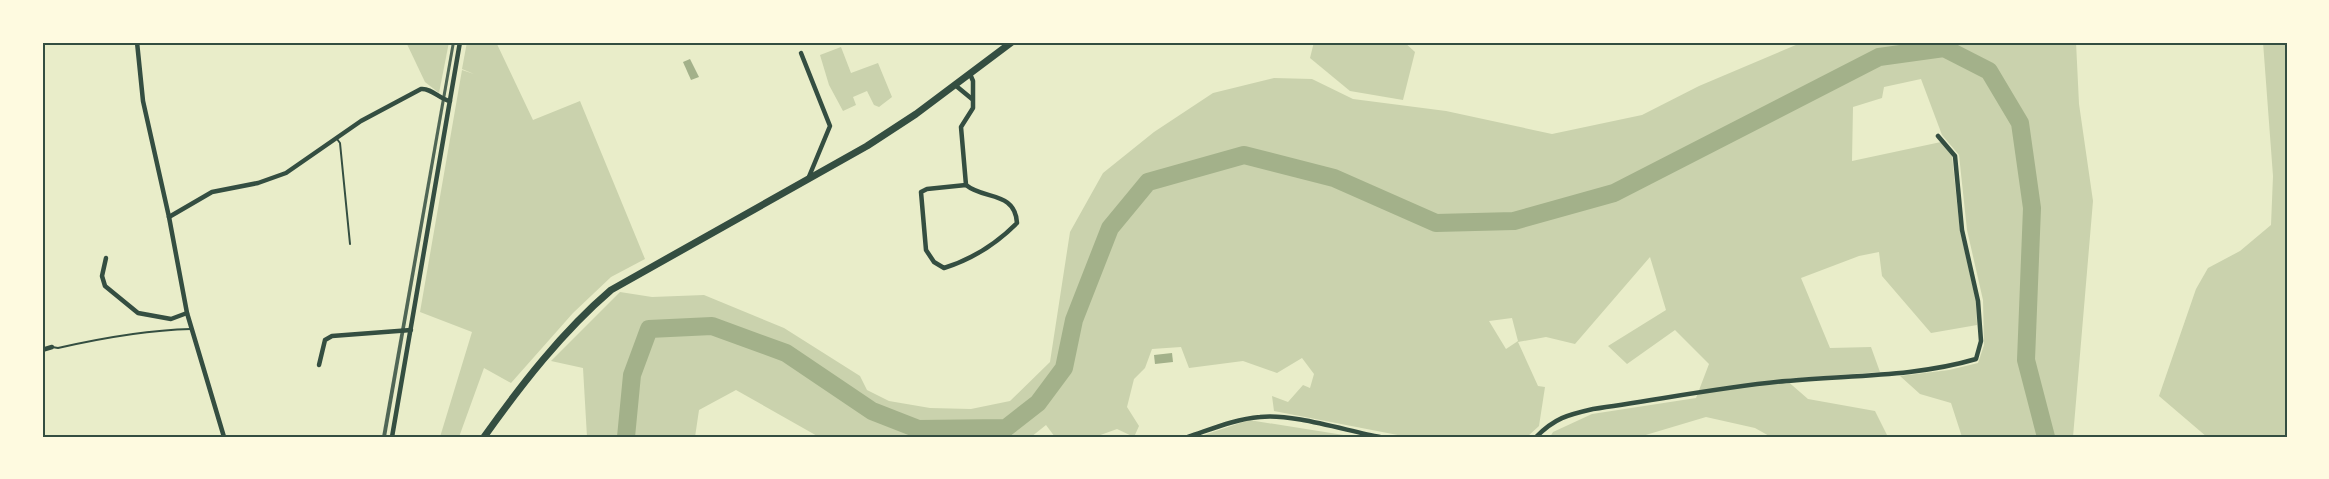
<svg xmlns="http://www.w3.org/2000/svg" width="2329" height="479" font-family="Montserrat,sans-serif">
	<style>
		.green { fill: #cad2ad; fill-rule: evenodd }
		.water { fill: #a3b18a }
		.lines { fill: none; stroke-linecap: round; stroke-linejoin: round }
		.river { stroke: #a3b18a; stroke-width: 18 }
		.building { fill: #4f6655 }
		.service { stroke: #344e41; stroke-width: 2 }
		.minor { stroke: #344e41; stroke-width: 4.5 }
		.secondary { stroke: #344e41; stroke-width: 7 }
		.neatline { fill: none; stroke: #344e41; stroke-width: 2 }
	</style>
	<rect width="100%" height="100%" fill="#e9edc9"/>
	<g class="green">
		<polygon points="406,42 449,42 439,93 425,82"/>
		<polygon points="467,42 496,42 533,120 580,101 645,259 611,277 573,313 511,383 484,368 459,437 440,437 472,332 420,312 462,70 474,74 462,69"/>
		<polygon points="1314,42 1404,42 1415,52 1403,100 1350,91 1310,58"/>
		<path d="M1803 42H2076L2079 104 2093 201 2073 437H1962L1951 403 1920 394 1900 376 1949 370 1978 363 1984 345 1983 300 1967 230 1959 155 1942 135 1921 79 1884 87 1882 98 1853 107 1852 161 1941 142 1952 156 1960 231 1976 301 1977 325 1931 333 1882 276 1879 252 1859 256 1801 278 1830 348 1871 347 1880 372 1785 379 1808 399 1875 411 1888 437H1771L1755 428 1706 417 1639 437H1550L1553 432 1592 414 1696 398 1709 364 1675 330 1627 364 1608 346 1666 310 1650 257 1575 344 1546 337 1518 342 1538 386 1545 387 1539 426 1527 437H1408L1274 411 1272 396 1288 402 1303 385 1310 388 1314 374 1302 358 1277 373 1243 361 1189 368 1181 347 1152 349 1145 368 1134 379 1127 407 1139 426 1134 437 1117 429 1095 437H1055L1046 425 1031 437H819L736 390 699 410 695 437H587L583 368 551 361 620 292 652 297 704 295 784 328 860 376 867 390 889 401 930 408 971 409 1010 401 1050 362 1070 232 1103 173 1154 132 1213 93 1274 78 1312 79 1353 99 1446 111 1552 134 1642 115 1699 86ZM1512 318 1518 341 1506 349 1489 321Z"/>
		<polygon points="2263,42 2287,42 2287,437 2207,437 2159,396 2196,289 2208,268 2240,251 2271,225 2273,176"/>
		<polygon points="841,47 851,73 878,63 892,97 879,107 874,105 867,91 853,97 856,105 843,111 829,85 820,55"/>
		<polygon points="1249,420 1356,437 1198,437"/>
	</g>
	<g class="water">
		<polygon points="690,59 699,77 691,80 683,62"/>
		<polygon points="1172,353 1173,362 1155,364 1154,355"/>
	</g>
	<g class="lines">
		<polyline class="river" points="626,437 632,375 649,329 712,326 786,353 872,411 918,429 1006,428 1038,403 1064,368 1074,320 1110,228 1148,182 1244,155 1334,178 1436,223 1514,221 1614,193 1879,57 1944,48 1989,71 2020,123 2032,208 2026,360 2046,437"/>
	</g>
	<polygon class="building" points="452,42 455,42 386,437 382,437"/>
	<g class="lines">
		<g class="service">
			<polyline points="337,139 340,143 350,244"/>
			<path d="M52 347 58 348C102 338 145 330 191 329"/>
		</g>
		<g class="minor">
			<polyline points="137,42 143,101 169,217 187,313 224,437"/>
			<polyline points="801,53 830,126 808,179"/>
			<polyline points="955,85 972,99"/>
			<path d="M966 185C984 200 1015 191 1017 223 996 244 973 259 944 268L934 262 926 250 921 192 927 189Z"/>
			<polyline points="966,185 961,127 973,108 973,81 970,74"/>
			<path d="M169 217 212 192 258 183 286 173 361 121 421 89C432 88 439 99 450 101"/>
			<polyline points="106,258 102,276 105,286 138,313 171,319 187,313"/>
			<polyline points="42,350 52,347"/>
			<polyline points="319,365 325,340 332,336 411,330"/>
			<polyline points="392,437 460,42"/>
			<path d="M1188 437C1212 429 1235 419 1260 417 1291 413 1347 431 1380 437"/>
			<path d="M1536 437C1555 418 1567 415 1593 409 1657 400 1722 387 1786 381 1850 375 1915 377 1976 359L1981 341 1978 301 1962 230 1955 156 1938 136"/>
		</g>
		<path class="secondary" d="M484 437C521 385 562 332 611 290L867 146 916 114 1012 42"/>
	</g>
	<rect width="2329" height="479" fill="none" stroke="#fefae0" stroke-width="87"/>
	<rect x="44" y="44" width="2242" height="392" class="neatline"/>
</svg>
